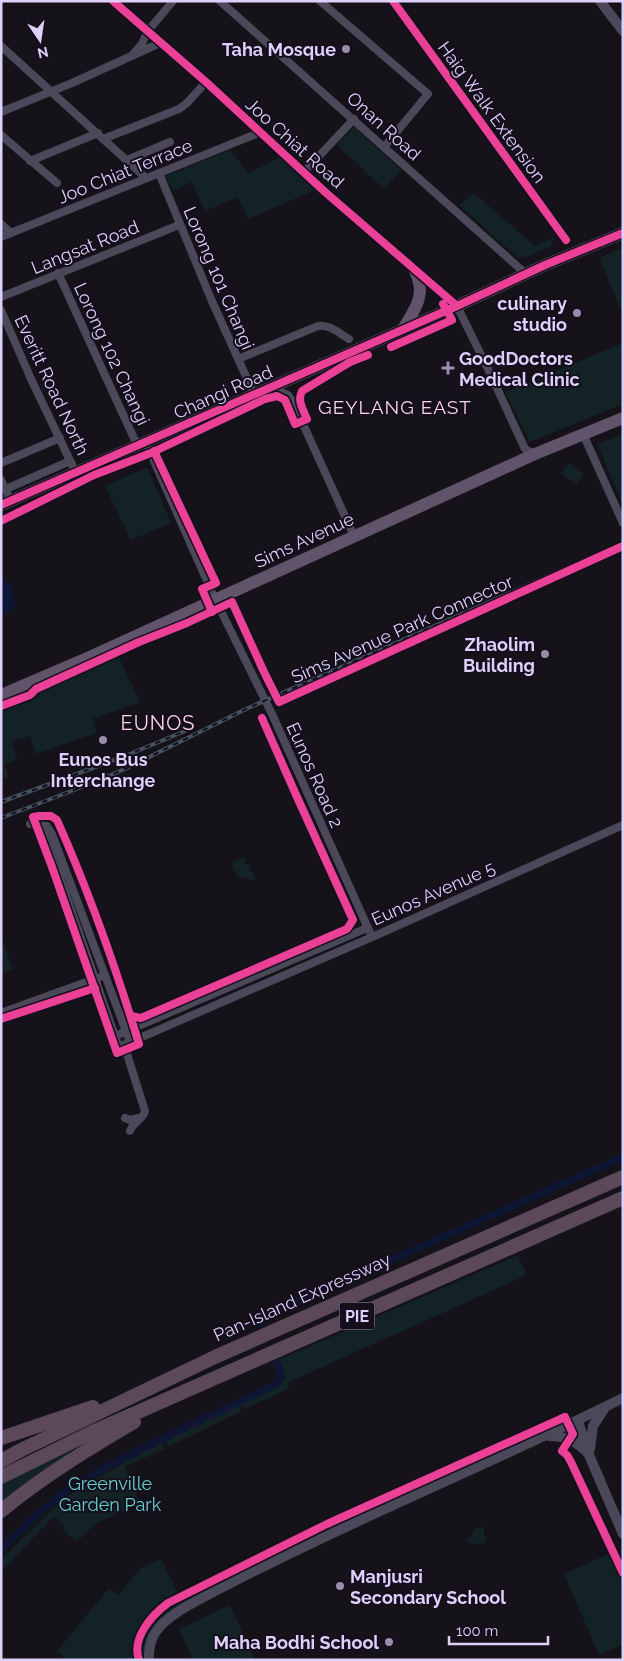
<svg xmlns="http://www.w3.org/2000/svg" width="624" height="1661" font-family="Raleway,sans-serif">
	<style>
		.green { fill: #122225 }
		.water { fill: #0f1534 }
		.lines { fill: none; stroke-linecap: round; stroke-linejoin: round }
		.canal { stroke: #0f1534; stroke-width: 7 }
		.minor { stroke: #4b485a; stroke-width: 8 }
		.tertiary { stroke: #4b485a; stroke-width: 10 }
		.primary { stroke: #60536a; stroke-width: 12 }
		.motorway { stroke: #5b4959; stroke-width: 14 }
		.rail-casing { stroke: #465261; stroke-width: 4 }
		.rail { stroke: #140e1d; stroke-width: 2; stroke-dasharray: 5.5; stroke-linecap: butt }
		.cycleway-casing { stroke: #140e1d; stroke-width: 11 }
		.cycleway { stroke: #ea4096; stroke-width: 8 }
		.poi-dot { fill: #978eab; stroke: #140e1d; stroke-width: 2 }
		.labels { text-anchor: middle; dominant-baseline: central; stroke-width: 4; stroke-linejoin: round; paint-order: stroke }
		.shield { fill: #140e1d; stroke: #a196b7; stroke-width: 1 }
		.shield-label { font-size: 16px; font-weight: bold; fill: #ddd0f9 }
		.poi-label { font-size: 18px; font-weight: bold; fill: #ddd0f9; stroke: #140e1d; text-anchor: end }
		.street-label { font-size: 18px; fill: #ddd0f9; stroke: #140e1d }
		.park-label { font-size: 18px; fill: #66d0c9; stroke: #140e1d }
		.neighbourhood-label { font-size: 19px; letter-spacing: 1px; fill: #fad2e4; stroke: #140e1d }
		.quarter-label { font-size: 20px; letter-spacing: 1px; fill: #fad2e4; stroke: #140e1d }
	</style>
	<rect width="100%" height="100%" fill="#15121a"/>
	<g class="green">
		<polygon points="354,127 401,170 384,189 337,145"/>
		<polygon points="230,150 249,173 280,157 317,189 248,219 238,197 205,211 192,182 173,191 166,176"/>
		<polygon points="474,193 535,246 556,236 550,247 526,257 517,257 459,205"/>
		<polygon points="622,248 623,251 623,314 599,258"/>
		<polygon points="623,343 623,404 530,442 505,392"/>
		<polygon points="623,434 623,501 622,502 597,444"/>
		<polygon points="569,463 584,474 576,484 560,474"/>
		<polygon points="147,467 171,523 131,540 105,486"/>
		<polygon points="117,653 140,702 93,719 97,733 36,754 30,736 11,742 17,759 5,764 9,777 1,780 1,709 30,696 38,689"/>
		<polygon points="244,857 247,861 244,864 249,865 251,867 250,872 254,873 255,881 236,876 237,871 233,871 232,863"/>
		<polygon points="1,935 13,969 1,973"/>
		<polygon points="518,1255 527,1275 289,1382 288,1389 245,1409 242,1406 240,1407 242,1411 168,1447 166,1443 163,1444 165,1449 125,1467 139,1502 94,1525 77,1542 62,1529 64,1526 54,1516 1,1572 1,1559 67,1496 121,1464 227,1409 279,1385 285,1377 278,1360"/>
		<polygon points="67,1451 69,1455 1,1503 1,1483"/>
		<polygon points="480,1527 486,1529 484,1530 484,1536 488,1536 485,1542 479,1544 467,1543 466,1540 471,1537 474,1530"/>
		<polygon points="615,1551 623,1570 623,1644 599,1655 564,1574"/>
		<path d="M161 1559 183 1603C160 1618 142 1629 145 1660H68L57 1651 109 1588 118 1595 141 1568Z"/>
		<polygon points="230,1605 255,1660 193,1660 179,1629"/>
	</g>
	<polygon class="water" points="1,577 13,588 15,606 11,611 1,616"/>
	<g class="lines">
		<g class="canal">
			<polyline points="260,1325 263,1317 623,1157"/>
			<polyline points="1,1550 43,1509 63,1493 99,1471 151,1444 278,1383 282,1376 276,1361"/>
		</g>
		<g class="minor">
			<polyline points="113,1 206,82 325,192 457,306 490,373 525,449 535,454"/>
			<polyline points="220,1 526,274"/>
			<polyline points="320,1 428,94 385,146"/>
			<polyline points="1,46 146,178"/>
			<polyline points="134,53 142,44 147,32 173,1"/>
			<polyline points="1,112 72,83 160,43"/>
			<polyline points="1,135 57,183"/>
			<polyline points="103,139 179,109 187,103 206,82"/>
			<polyline points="127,160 170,142"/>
			<polyline points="30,161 98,133"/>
			<polyline points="304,172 354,119"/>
			<polyline points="159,173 211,299 254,394"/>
			<polyline points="1,224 11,233"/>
			<polyline points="1,237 261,132"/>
			<polyline points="58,273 138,447"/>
			<polyline points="1,297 179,225"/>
			<polyline points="1,310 31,379 76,473"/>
			<path d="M238 359 318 326C329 324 339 333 349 339"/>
			<polyline points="271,387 288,395 293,402 354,536"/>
			<polyline points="583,434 623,523"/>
			<polyline points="146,443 215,599 272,714 372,937"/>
			<polyline points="1,463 60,438"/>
			<polyline points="1,480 11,501"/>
			<polyline points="6,489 70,461"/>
			<path d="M30 824 47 826 52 834 130 1042 127 1054 145 1111C143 1120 133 1122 130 1131"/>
			<polyline points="38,824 42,830 56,866 115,1036 119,1047 122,1050"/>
			<polyline points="1,1013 100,977"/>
			<polyline points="115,1036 367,928"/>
			<polyline points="119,1047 379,934 623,825"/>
			<polyline points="125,1118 130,1120 139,1118"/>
		</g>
		<g class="tertiary">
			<polyline points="600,1 623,31"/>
			<polyline points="578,1421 589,1455 623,1534"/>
			<path d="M549 1436C567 1436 577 1442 589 1454"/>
			<polyline points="590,1449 593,1426 604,1409"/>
			<path d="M149 1660C147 1631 166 1619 187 1606 329 1529 479 1470 623 1398"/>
		</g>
		<g class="primary">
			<path d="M403 329C415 309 427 295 415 271"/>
			<polyline points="1,505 457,306 545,265 623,233"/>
			<polyline points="1,695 92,656 535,454 623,418"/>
		</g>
		<g class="motorway">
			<polyline points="1,1438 93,1407"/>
			<polyline points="1,1461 21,1450 217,1356 623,1177"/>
			<polyline points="1,1477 88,1434 623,1198"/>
			<path d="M1 1511C42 1477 88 1449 134 1422"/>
		</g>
		<g class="rail-casing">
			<g id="rail">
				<polyline points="1,802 125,756 185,731"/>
				<polyline points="1,818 95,782 127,768 246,709 623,543"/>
			</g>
		</g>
		<use href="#rail" class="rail"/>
		<g class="cycleway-casing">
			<g id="cycleway">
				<polyline points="113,1 206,82 325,192 457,306"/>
				<polyline points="393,1 566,240"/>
				<polyline points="391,347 452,320 443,304"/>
				<polyline points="154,451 216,583 202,589 212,612"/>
				<polyline points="1,505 457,306 545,265 623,233"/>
				<path d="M1 521 94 475 151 453 265 399 277 396 285 400 295 424 307 419C303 409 297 401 302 391L350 362 368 355"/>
				<polyline points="1,706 30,695 36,689 139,642 187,623 232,602 264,672 279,702 623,546"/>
				<path d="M39 816H51L57 820C89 892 116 968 139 1044L117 1053 52 867 33 817Z"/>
				<polyline points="131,1016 141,1018 347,929 353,920 297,797 262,718"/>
				<polyline points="1,1019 95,988"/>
				<path d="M139 1660C131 1638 152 1615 168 1603L327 1524 565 1417 573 1434 562 1451 567 1455 571 1462 623 1573"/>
			</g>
		</g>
		<use href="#cycleway" class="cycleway"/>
	</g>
	<g class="poi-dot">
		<circle cx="346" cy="49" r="5"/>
		<circle cx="577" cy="313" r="5"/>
		<path d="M445.5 360.5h5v5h5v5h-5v5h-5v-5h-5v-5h5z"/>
		<circle cx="545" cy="654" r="5"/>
		<circle cx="103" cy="740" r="5"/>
		<circle cx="340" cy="1586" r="5"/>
		<circle cx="389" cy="1642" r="5"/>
	</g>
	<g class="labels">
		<rect class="shield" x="339.5" y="1302.5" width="35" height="27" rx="4"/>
		<g class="shield-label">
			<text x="357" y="1316">PIE</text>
		</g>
		<g class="poi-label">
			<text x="336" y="49">Taha Mosque</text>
			<text x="567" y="303">culinary<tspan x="567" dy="21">studio</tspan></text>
			<text x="459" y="358" text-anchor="start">GoodDoctors<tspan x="459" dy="21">Medical Clinic</tspan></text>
			<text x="535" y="644">Zhaolim<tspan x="535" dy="21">Building</tspan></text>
			<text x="103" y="759" text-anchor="middle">Eunos Bus<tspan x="103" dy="21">Interchange</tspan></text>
			<text x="350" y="1576" text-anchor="start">Manjusri<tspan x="350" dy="21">Secondary School</tspan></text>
			<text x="379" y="1642">Maha Bodhi School</text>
		</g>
		<g class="street-label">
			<text transform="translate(492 112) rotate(54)">Haig Walk Extension</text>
			<text transform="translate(384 126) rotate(42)">Onan Road</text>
			<text transform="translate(295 143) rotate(42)">Joo Chiat Road</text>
			<text transform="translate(125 171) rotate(-22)">Joo Chiat Terrace</text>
			<text transform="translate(85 247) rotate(-22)">Langsat Road</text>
			<text transform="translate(219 278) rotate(67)">Lorong 101 Changi</text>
			<text transform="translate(112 354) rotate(65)">Lorong 102 Changi</text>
			<text transform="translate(52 385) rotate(65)">Everitt Road North</text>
			<text transform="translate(223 392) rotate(-24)">Changi Road</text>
			<text transform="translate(304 540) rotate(-25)">Sims Avenue</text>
			<text transform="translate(402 629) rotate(-24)">Sims Avenue Park Connector</text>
			<text transform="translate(315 775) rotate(66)">Eunos Road 2</text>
			<text transform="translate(433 893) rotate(-24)">Eunos Avenue 5</text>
			<text transform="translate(302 1297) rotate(-24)">Pan-Island Expressway</text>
		</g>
		<g class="park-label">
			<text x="110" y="1483">Greenville<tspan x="110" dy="21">Garden Park</tspan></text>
		</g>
		<g class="neighbourhood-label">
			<text x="395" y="407">GEYLANG EAST</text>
		</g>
		<g class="quarter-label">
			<text x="158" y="723">EUNOS</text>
		</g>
	</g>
	<rect width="624" height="1661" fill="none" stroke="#ddd0f9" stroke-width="5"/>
	<g transform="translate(40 40) rotate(167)" stroke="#140e1d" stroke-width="4" paint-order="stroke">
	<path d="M0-4L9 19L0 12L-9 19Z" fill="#ddd0f9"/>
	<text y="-8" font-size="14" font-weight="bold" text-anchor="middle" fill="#ddd0f9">N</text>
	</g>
	<path d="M449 1636v8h99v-8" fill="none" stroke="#ddd0f9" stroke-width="2.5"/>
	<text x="456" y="1636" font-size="15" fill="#ddd0f9" stroke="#140e1d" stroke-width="4" paint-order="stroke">100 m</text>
</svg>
